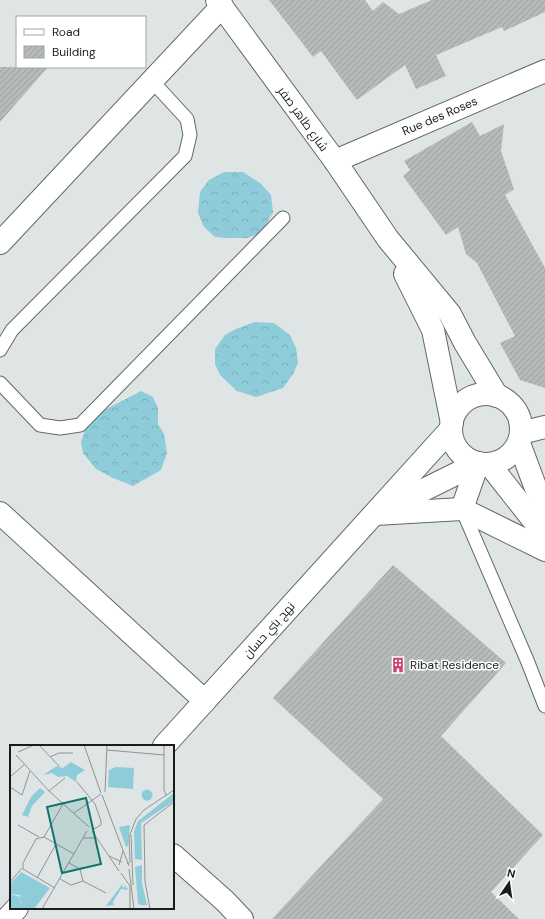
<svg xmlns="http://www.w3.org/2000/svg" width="545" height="919" font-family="'DM Sans',Cairo,sans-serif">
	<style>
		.forest { fill: url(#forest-crowns) }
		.building { fill: url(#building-hatch) }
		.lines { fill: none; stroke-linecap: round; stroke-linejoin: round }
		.lane-casing { stroke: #636869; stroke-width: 15 }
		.street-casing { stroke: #636869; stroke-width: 24 }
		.secondary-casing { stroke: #636869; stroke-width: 24 }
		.lane { stroke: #fff; stroke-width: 13 }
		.street { stroke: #fff; stroke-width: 22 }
		.secondary { stroke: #fff; stroke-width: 22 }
		.labels { text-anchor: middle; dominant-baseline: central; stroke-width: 3; stroke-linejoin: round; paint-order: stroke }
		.street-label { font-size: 12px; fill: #1a1c1c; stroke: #fff }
		.poi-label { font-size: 12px; fill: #1a1c1c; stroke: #fff; text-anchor: start }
		.inset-road { fill: none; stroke: #909495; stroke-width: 1 }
		.view { fill: #0f766e; fill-opacity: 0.15; stroke: #0f766e; stroke-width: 2 }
		.inset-edge { fill: none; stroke: #1a1c1c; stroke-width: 2 }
	</style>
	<defs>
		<pattern id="forest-crowns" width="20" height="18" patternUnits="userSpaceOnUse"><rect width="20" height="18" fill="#8eccd9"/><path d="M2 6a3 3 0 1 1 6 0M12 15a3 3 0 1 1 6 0" fill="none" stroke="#7aafba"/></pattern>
		<pattern id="building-hatch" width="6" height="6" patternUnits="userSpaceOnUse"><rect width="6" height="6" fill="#b5babb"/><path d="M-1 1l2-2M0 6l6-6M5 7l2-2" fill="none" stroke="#9b9fa0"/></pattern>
	</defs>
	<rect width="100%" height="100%" fill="#dfe4e5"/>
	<g class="forest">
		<polygon points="224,172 243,172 260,183 271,195 273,212 262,232 248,238 231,238 215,237 204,227 198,213 200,192 209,180"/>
		<polygon points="255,322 274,323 290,335 296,348 298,363 293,374 283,388 256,397 237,391 220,375 215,364 215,349 225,335 236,329"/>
		<polygon points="141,391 153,397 158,408 158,424 164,434 167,453 161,470 133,486 113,478 96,469 83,453 81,442 87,425 102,411 126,399"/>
	</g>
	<g class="building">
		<polygon points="269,0 365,0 373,11 383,2 399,14 432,0 545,0 545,12 504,31 502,27 436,55 446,76 416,89 405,65 357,100 321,51 313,57"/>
		<polygon points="0,67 48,67 0,122"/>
		<polygon points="472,122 480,136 504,124 501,151 514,189 505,195 545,268 545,388 520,380 500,343 515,336 477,263 466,254 458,227 446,235 403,176 410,170 404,161"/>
		<polygon points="393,565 506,663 441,736 543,835 491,892 519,919 272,919 383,799 273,698"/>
	</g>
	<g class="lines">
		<g class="lane-casing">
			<g id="lane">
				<polyline points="0,350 12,330 185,156 190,135 187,119 152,81"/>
				<polyline points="0,383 40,425 60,428 80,425 283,218"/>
				<polyline points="462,509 527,660 545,706"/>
			</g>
		</g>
		<g class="street-casing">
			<g id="street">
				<path id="s1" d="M335 161 545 71"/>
				<polyline points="0,243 222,6"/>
				<polyline points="521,433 545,427"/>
				<polyline points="385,509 478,463"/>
				<polyline points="462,509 478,463"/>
				<polyline points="0,513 205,701"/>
				<polyline points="375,514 462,509 545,550"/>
				<polyline points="164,746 451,429"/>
				<polyline points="173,855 225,901 242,919"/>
				<polyline points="7,919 17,908"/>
			</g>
		</g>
		<g class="secondary-casing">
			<g id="secondary">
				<polyline points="217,0 335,161 388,239 450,314 465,343 497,396"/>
				<polyline points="405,274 433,330 452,423"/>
				<circle cx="486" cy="429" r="35"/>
				<polyline points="519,443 535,486 545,506"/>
				<polyline points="489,464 545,535"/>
			</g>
		</g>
		<use href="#lane" class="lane"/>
		<use href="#street" class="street"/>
		<use href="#secondary" class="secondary"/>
	</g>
	<defs>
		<g id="building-bare" transform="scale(1.2)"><path d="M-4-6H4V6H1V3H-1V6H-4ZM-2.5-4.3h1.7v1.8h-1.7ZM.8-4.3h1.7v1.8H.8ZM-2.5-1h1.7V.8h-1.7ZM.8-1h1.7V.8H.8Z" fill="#d14576" stroke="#fff" stroke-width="2.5" paint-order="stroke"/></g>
	</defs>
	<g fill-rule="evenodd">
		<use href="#building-bare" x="398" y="665"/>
	</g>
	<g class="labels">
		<g class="street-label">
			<text stroke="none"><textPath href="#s1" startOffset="114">Rue des Roses</textPath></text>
			<text transform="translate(303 119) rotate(54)">شارع طاهر صفر</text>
			<text transform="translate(269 630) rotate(-48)">نهج بني حسان</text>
		</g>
		<g class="poi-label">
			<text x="410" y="665">Ribat Residence</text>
		</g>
	</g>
	<g transform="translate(10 745)">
		<rect width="164" height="164" fill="#dfe4e5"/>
		<path d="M30 43 35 47 22 61 18 72 12 70 21 52ZM164 48V56L131 78 132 115 125 114 124 87 128 76ZM120 80 118 101 116 102 109 82ZM132 120V138L137 160H131L128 159 125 122ZM11 127 40 143 24 164H11L10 150 0 149V139ZM113 138 112 141 114 143 115 140 118 145 111 144 103 157 104 160 96 161Z" fill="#8eccd9"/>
		<path d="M61 17 75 25 67 30 66 37 57 31 48 32 42 28 33 30 47 21 53 23ZM106 22 124 23 123 44 98 42 99 25Z" fill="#8eccd9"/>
		<path d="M0 149 10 152 11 164H0Z" fill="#8eccd9"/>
		<path d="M131.5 50a5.5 5.5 0 1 1 11 0a5.5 5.5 0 1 1-11 0Z" fill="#8eccd9"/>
		<path class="inset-road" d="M29 0 49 21M74 0 91 48M154 0V45L156 50M97 5 154 10M8 7 24 0M6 10 39 46 79 82M40 12 49 8H63M0 32 15 19M67 37 85 59 91 76V80L82 85M0 42 12 50 20 26M39 46 55 33M95 47 97 0M92 50 119 121M64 68 91 49M8 80 29 92M82 86 109 126M121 90 123 140M34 92 53 59M73 93H87M99 111 112 117M59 118 70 124 73 136M117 119 120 117 119 92 126 74 134 65 164 45M109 120 113 106M119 124 124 164M111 128 120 141V164M27 133 46 99M50 134 61 140 73 136 96 148M0 137 12 123M45 143 13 124V118L26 94 34 92 64 109M32 164 77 86M140 164 135 136 134 80 164 57"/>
		<path class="view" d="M76 53 91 119 52 128 37 62Z"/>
		<rect width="164" height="164" class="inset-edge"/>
	</g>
	<rect x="16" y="16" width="130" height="52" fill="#ffffff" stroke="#a3a4a4"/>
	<rect x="24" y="29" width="20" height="6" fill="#ffffff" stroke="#a3a4a4"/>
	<text x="52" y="36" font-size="12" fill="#1a1c1c">Road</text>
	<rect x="24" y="46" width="20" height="12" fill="url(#building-hatch)" stroke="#a3a4a4"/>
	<text x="52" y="56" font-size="12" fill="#1a1c1c">Building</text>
	<g transform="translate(509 883) rotate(13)" stroke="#ffffff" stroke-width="3" paint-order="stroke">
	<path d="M0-3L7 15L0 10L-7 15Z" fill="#1a1c1c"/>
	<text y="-6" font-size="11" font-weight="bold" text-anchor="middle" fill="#1a1c1c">N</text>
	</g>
</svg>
